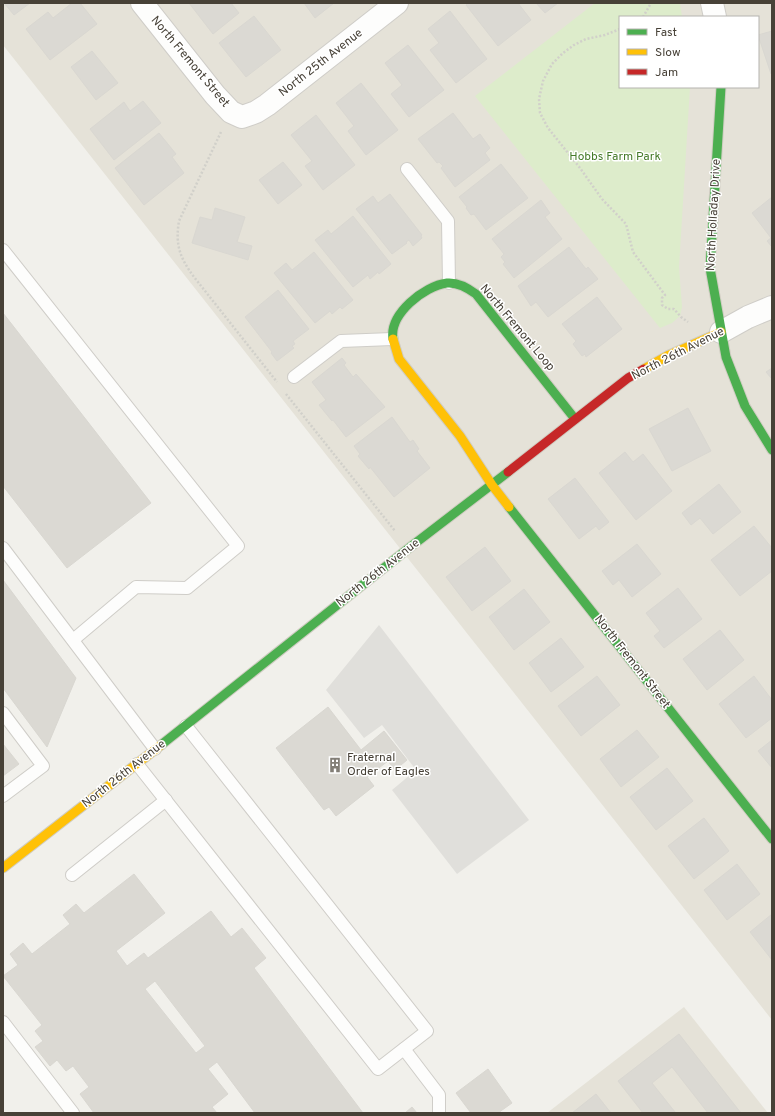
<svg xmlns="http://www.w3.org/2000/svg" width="775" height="1116" font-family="Overpass,sans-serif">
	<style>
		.residential { fill: #e5e2d8; fill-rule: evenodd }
		.green { fill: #ddeccb }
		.parking { fill: #e0dfdb }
		.building { fill: #dbd9d3; stroke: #d9d7d1; fill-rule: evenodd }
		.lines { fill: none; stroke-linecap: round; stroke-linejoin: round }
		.lane-casing { stroke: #cfcdc8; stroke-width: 14 }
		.street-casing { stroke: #cfcdc8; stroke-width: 24 }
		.fast-casing { stroke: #d0cdc2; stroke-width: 11 }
		.slow-casing { stroke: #d0cdc2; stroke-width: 11 }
		.jam-casing { stroke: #d0cdc2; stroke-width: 11 }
		.path { stroke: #d1d0ca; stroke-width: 2.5; stroke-dasharray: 2 2; stroke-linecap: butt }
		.lane { stroke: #fdfdfc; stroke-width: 12 }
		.street { stroke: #fdfdfc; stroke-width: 22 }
		.fast { stroke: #4caf50; stroke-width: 9 }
		.slow { stroke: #ffc107; stroke-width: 9 }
		.jam { stroke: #c62828; stroke-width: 9 }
		.labels { text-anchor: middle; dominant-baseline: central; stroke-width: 3; stroke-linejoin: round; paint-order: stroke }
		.street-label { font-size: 12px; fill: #474137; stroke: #fff }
		.park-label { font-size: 12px; fill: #457a29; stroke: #fff }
		.poi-label { font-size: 12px; fill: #474137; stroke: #fff; text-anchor: start }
	</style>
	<rect width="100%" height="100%" fill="#f1f0eb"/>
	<g class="residential">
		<path d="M3 3H772V1020L3 45ZM620 17H758V87H620Z"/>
		<polygon points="684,1007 768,1113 547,1113"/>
	</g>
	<polygon class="green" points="595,3 680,3 682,17 620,17 620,87 690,87 679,267 682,307 680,316 672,323 660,328 475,96"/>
	<polygon class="parking" points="379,625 529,820 457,874 392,790 416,770 382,725 364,738 326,690"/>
	<g class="building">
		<polygon points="4,3 30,3 14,15"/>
		<polygon points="72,3 80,3 97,24 50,60 26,29 48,12 53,18"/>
		<polygon points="189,3 231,3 239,13 213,34"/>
		<polygon points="304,3 334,3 315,18"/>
		<polygon points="468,3 518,3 531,20 498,46 466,5"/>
		<polygon points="536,3 558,3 545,13"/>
		<polygon points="450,11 487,59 456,83 430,50 439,43 428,29"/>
		<polygon points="254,16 281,50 246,77 219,43"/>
		<polygon points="772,31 772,73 771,74 758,35"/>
		<polygon points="408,45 444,90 409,117 391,94 402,85 385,63"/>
		<polygon points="92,51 118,83 96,100 71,67"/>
		<polygon points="361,83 398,130 366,155 348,131 354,126 336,103"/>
		<polygon points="143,101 161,123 114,160 90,129 124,102 130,111"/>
		<polygon points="453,113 473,139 480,134 490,148 485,153 490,160 455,187 441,168 443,166 439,162 437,163 418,139"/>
		<polygon points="316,115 355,165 323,190 305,166 312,161 291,135"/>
		<polygon points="159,133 176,154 172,157 184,173 144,205 115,168"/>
		<polygon points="283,162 302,185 278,204 259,180"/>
		<polygon points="501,164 528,198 486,230 474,214 471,215 466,208 467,207 459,197"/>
		<polygon points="390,194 422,235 421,236 422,238 413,246 409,240 406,242 407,243 392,254 356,209 373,196 378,203"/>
		<polygon points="772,197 772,247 767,241 771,238 752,213"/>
		<polygon points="541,200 550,213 545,217 562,239 514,278 503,264 505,262 501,257 504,254 492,239"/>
		<polygon points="215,208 245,217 237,242 252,246 248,260 192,243 200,217 212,220"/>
		<polygon points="353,216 391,264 379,274 378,272 370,279 368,275 353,287 315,240 328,230 331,234"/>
		<polygon points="569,247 586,269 588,267 598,279 548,317 536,302 531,306 518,286"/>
		<polygon points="314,252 353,300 342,309 340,307 332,314 330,311 315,323 274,273 286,263 292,270"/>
		<polygon points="278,290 309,329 293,341 295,344 292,346 294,348 277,361 271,353 272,352 245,317"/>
		<polygon points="597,297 622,329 586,357 585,354 582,356 573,344 576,341 562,324"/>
		<polygon points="3,313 151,503 67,568 3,486"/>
		<polygon points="342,358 346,363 344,365 353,377 356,374 385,407 346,437 333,420 332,421 319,405 326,400 312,382"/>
		<polygon points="772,368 772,379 766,372"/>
		<polygon points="688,408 711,451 672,471 649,429"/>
		<polygon points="392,417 410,442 413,440 419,449 417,451 430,468 394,497 370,467 369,469 358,456 360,454 354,446"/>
		<polygon points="625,452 633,462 643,454 672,491 636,520 599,473"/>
		<polygon points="575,478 609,522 599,530 596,526 579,539 548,499"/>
		<polygon points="719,484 741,512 713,534 700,518 691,525 682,513"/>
		<polygon points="754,526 772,548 772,571 740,596 711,560"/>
		<polygon points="637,544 661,574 632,597 619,580 613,585 602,571"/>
		<polygon points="485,547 511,581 472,611 446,577"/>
		<polygon points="3,580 76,678 47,747 3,688"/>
		<polygon points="678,588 702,619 664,648 654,636 660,631 646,613"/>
		<polygon points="524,589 550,622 514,650 489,617"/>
		<polygon points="720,630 744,660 707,690 683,659"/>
		<polygon points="561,638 584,667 551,692 529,663"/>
		<polygon points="597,676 620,705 581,736 558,706"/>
		<polygon points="754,676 772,700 772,718 746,738 719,704"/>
		<polygon points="328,707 361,750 384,731 407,760 395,770 388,761 367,777 374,786 336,816 329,807 324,810 276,748"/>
		<polygon points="637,730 659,757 621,787 600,759"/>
		<polygon points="772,740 772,768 758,751"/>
		<polygon points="3,744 19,764 3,776"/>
		<polygon points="667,768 693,801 656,830 630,797"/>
		<polygon points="704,818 729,851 694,879 668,846"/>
		<polygon points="737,864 760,894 727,920 704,890"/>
		<path d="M134 874 165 913 116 951 127 966 144 953 148 958 211 911 231 937 242 928 266 958 254 968 363 1113H255L217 1062 208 1069 228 1094 212 1107 217 1113H94L80 1094 89 1087 73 1066 66 1071 57 1060 50 1066 35 1047 43 1041 35 1031 42 1025 3 976 18 965 10 954 23 943 32 954 70 924 63 915 76 904 84 913ZM155 981 205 1046 196 1053 145 989Z"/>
		<polygon points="772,914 772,960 750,932"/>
		<polygon points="679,1034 741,1113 708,1113 672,1067 652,1083 675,1112 673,1113 643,1113 618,1081"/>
		<polygon points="488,1069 512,1103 498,1113 471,1113 456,1093"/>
		<polygon points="596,1094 611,1113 572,1113"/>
		<polygon points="412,1107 417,1113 405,1113"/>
	</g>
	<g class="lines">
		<g class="lane-casing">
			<g id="lane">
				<polyline points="407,169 448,221 449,283"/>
				<polyline points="3,250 238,546 187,588 136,587 73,640"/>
				<polyline points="294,377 341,341 392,339"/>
				<polyline points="3,548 155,749"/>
				<polyline points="3,713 43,766 3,796"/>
				<polyline points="137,764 378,1069 427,1031 186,726"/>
				<polyline points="72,875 166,800"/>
				<polyline points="3,1022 73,1113"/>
				<polyline points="404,1049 439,1095 439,1113"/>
			</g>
		</g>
		<g class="street-casing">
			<g id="street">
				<polyline points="142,3 215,95 231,112 242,117 256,112 267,105 397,3"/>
				<polyline points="712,3 715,17"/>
				<polyline points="721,332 748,317 772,307"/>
			</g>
		</g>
		<g class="fast-casing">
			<g id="fast">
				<polyline points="721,87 710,268 726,357 745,406 772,450"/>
				<path d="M393 339C389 314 424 286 447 283 458 282 468 288 476 294L575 419"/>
				<polyline points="509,507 772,839"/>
				<polyline points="161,745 409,548 508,472"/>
			</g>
		</g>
		<g class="slow-casing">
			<g id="slow">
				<polyline points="393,339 399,359 460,436 492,485 509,507"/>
				<polyline points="644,369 669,355 721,332"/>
				<polyline points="3,868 161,745"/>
			</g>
		</g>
		<g class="jam-casing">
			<polyline id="jam" points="508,472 628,378 644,369"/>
		</g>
		<g class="path">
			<polyline points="643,17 651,3"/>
			<polyline points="620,29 605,35 586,39 574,45 563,53 552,64 543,81 539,99 540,113 548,128 580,168 602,199 626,224 633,252 665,295 662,298 662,305 668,309 674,309 681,317 688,322"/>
			<path d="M221 132 179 221C175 245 180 258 194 277L277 382"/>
			<polyline points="286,394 395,531"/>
		</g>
		<use href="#lane" class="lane"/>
		<use href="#street" class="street"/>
		<use href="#fast" class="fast"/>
		<use href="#slow" class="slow"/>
		<use href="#jam" class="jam"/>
	</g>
	<defs>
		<g id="building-bare" transform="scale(1.2)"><path d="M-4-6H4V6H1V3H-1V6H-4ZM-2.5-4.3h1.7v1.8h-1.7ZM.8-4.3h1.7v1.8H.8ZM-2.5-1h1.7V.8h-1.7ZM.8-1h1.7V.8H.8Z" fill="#827e76" stroke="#fff" stroke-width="2.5" paint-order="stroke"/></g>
	</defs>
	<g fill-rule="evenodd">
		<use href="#building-bare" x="335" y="765"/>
	</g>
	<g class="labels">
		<g class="street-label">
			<text transform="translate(190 62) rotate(50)">North Fremont Street</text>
			<text transform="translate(321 63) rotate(-38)">North 25th Avenue</text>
			<text transform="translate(714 215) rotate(-87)">North Holladay Drive</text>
			<text transform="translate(517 328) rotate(50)">North Fremont Loop</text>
			<text transform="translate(678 354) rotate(-27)">North 26th Avenue</text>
			<text transform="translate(378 573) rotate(-38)">North 26th Avenue</text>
			<text transform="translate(632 662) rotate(52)">North Fremont Street</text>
			<text transform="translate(124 774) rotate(-38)">North 26th Avenue</text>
		</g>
		<g class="park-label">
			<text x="615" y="157">Hobbs Farm Park</text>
		</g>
		<g class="poi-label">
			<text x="347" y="758">Fraternal<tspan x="347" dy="14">Order of Eagles</tspan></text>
		</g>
	</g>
	<rect width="775" height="1116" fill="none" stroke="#474137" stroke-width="8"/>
	<rect x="619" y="16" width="140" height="72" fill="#ffffff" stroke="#b5b3af"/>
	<rect x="627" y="29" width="20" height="6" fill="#4caf50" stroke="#b5b3af"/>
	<text x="655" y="36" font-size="12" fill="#474137">Fast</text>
	<rect x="627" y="49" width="20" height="6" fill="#ffc107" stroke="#b5b3af"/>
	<text x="655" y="56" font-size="12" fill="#474137">Slow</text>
	<rect x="627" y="69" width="20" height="6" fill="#c62828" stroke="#b5b3af"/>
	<text x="655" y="76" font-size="12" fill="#474137">Jam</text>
</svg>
